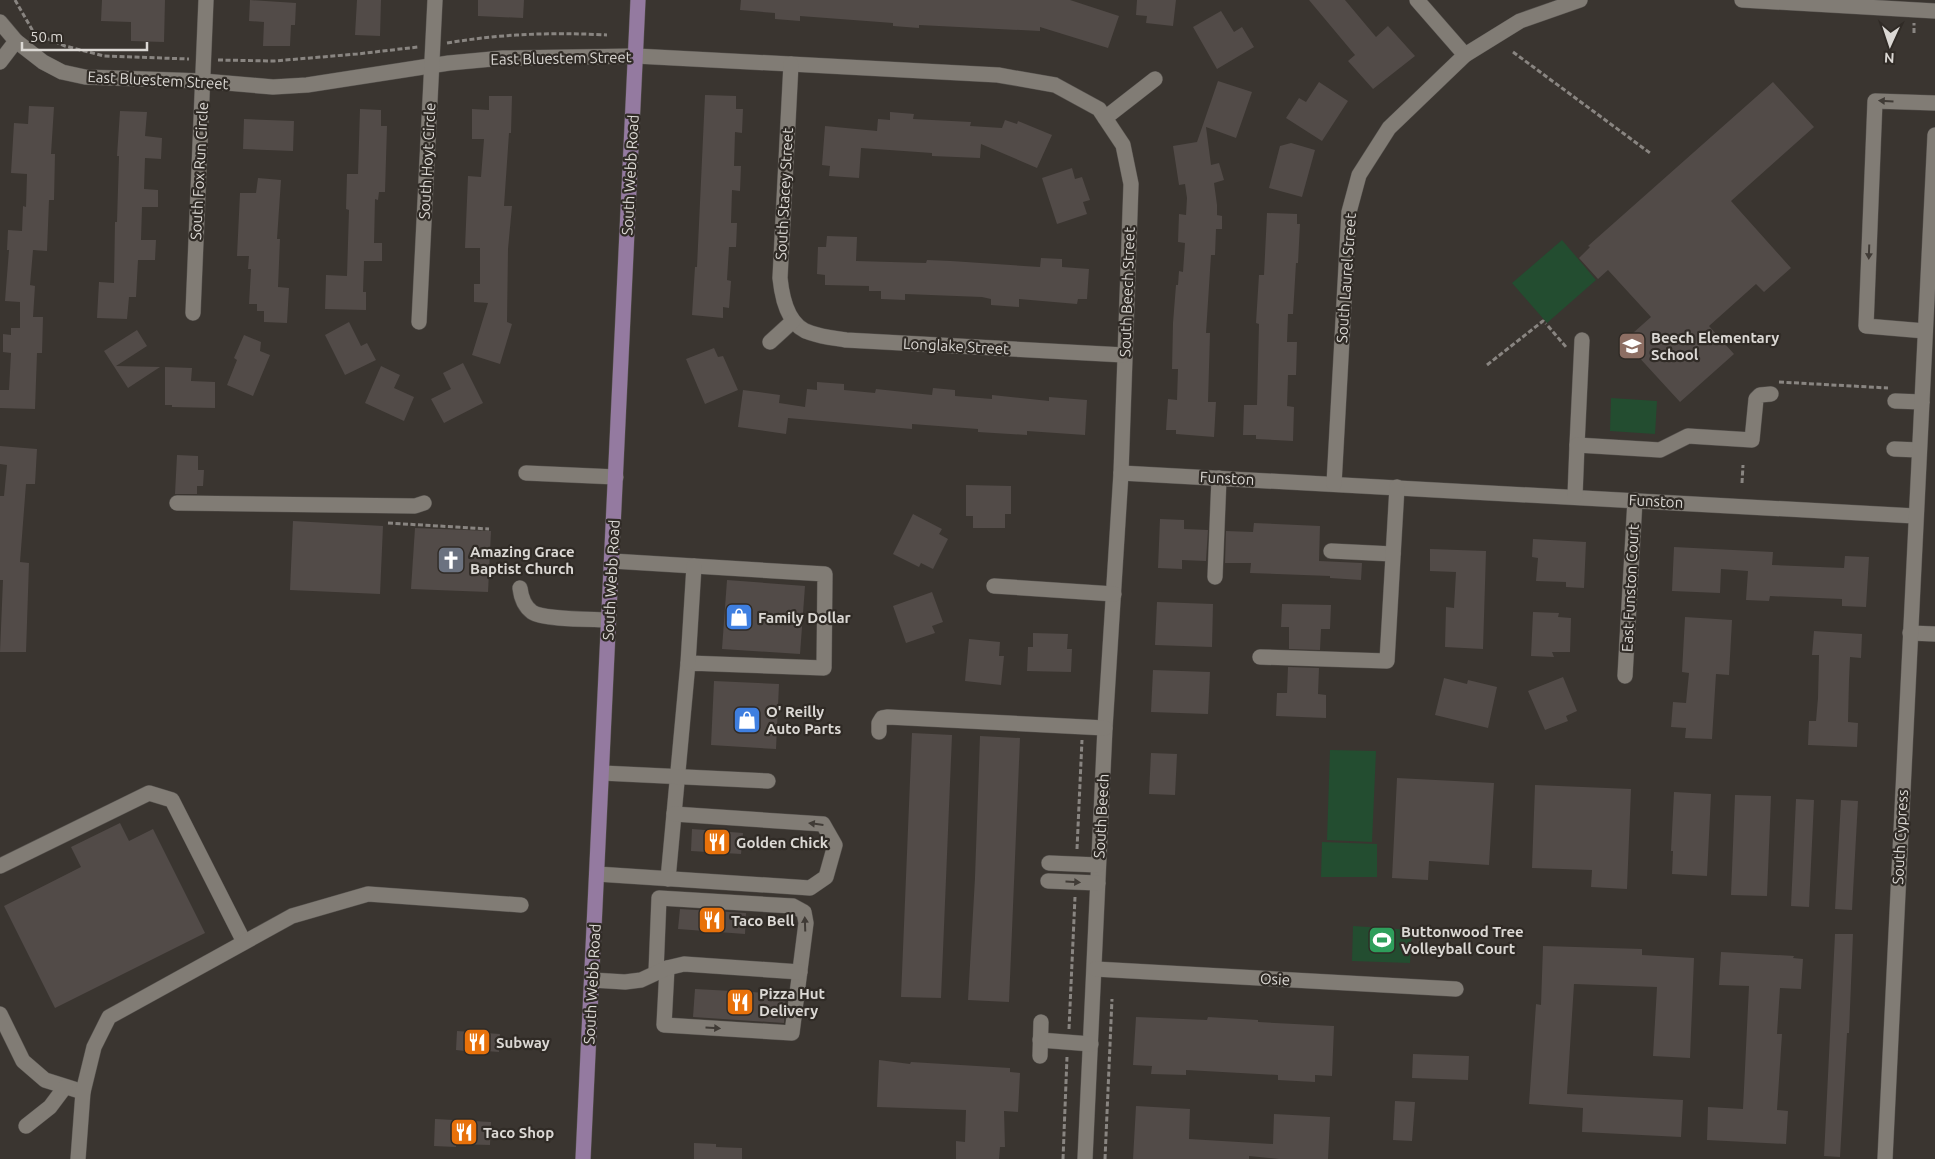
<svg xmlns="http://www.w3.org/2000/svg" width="1935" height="1159" font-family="Ubuntu,sans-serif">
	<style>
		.green { fill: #234d30 }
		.building { fill: #524b48 }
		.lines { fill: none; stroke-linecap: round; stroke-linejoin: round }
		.minor-casing { stroke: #55514d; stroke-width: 16 }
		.major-casing { stroke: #55514d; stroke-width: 16 }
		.path { stroke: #898581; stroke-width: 3; stroke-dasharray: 5 2.5; stroke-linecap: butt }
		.minor { stroke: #817c75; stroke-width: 15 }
		.major { stroke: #947aa0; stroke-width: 15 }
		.oneway { fill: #403b36 }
		.labels { text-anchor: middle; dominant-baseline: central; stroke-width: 4.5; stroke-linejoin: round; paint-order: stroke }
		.street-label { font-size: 15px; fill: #dbd8d4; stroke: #302b26 }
		.poi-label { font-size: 15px; font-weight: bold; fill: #dbd8d4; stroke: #302b26; text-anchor: start }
	</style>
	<rect width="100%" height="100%" fill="#3a3530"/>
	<g class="green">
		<polygon points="1562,240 1596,280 1547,323 1512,283"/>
		<polygon points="1611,398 1657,401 1655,434 1610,431"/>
		<polygon points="1330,750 1376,751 1372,842 1327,840"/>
		<polygon points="1322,842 1377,844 1377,877 1321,877"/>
		<polygon points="1353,926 1412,930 1410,963 1352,961"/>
	</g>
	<g class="building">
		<polygon points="102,0 165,0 164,42 131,41 131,22 101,21"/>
		<polygon points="250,0 296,3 295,25 291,25 290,46 263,46 264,22 249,21"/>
		<polygon points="357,0 381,0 380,36 355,35"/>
		<polygon points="478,0 524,0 523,18 478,16"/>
		<polygon points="741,0 1070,0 1119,16 1108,48 1040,27 1040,31 919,25 919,28 893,26 893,23 800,16 800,21 775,19 775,13 740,10"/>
		<polygon points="1137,0 1176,0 1173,26 1146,23 1147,16 1136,15"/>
		<polygon points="1309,0 1345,0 1376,37 1388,26 1415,56 1373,89 1348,61 1355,55"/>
		<polygon points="1221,11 1234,32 1242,27 1254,47 1217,69 1193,27"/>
		<polygon points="1218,81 1252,92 1236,138 1206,127 1211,165 1219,163 1224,180 1214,183 1217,205 1217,215 1222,216 1222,229 1216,229 1215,255 1211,255 1206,333 1210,333 1208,402 1216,402 1214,437 1176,434 1176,430 1166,430 1168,399 1177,400 1178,369 1172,369 1173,323 1176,285 1178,285 1179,271 1183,272 1185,243 1178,242 1179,214 1186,215 1187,198 1185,184 1179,185 1173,146 1197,142"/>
		<polygon points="1319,82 1348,101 1322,141 1286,118 1299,98 1306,102"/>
		<polygon points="1773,82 1814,127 1731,201 1791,268 1764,292 1756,284 1709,326 1734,354 1680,402 1624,341 1651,317 1608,270 1598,279 1579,258 1590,247 1588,246"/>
		<polygon points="705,95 736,96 736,109 743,109 742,133 735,132 734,166 741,166 740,191 732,190 731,223 737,223 736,247 729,247 727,280 731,281 729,308 723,307 723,318 692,315 695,267 697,267"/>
		<polygon points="489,96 512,96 511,133 509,133 504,206 512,206 508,249 507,322 512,324 500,364 472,355 488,303 474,302 474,284 480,284 480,248 465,248 468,176 481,177 484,139 472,139 472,109 489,110"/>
		<polygon points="29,106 54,107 51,154 55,154 54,200 49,200 47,251 33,250 30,285 35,286 33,317 43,317 42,353 37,353 35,409 0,408 0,390 9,390 11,353 3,352 3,334 11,335 11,328 20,328 20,302 5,301 9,250 7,250 8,230 22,231 23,206 26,207 27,174 11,173 14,123 28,124"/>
		<polygon points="360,109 381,110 381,126 387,126 385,192 379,192 378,200 375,199 374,243 382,243 382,261 364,261 363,292 366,292 366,310 325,309 326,275 347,276 349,210 346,209 347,174 358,174"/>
		<polygon points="120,111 147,112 145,136 162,138 161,159 145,158 144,189 158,190 158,207 142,207 141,240 156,240 155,260 138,260 136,297 129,297 127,319 97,318 99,282 114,283 115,222 117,222 119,156 117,156"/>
		<polygon points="890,112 914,114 913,119 971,122 970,126 1002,128 1005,120 1017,124 1018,121 1052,135 1037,168 981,144 980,158 932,156 932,153 861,148 859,178 829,176 830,166 822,165 825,126 877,131 878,119 890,120"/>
		<polygon points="244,119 294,121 293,151 243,149"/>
		<polygon points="1291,143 1315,150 1302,197 1269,188 1280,146"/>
		<polygon points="1072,168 1075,179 1082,177 1090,200 1083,202 1087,214 1057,224 1042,178"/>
		<polygon points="258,178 281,180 277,239 280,239 278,287 289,288 287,323 264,322 264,311 257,311 257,304 249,304 251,269 248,269 249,256 237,256 240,193 256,193"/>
		<polygon points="1267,213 1297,214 1297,224 1300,224 1298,263 1296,263 1293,314 1288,314 1287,342 1297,342 1296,375 1288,375 1287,406 1294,407 1293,441 1256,439 1256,435 1243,435 1244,405 1257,405 1259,324 1256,323 1259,275 1264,275"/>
		<polygon points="827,236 857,237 856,261 926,263 927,260 951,261 1040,267 1041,258 1062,259 1062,267 1089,269 1087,299 1078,299 1077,304 1019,299 1019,307 991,305 991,299 982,297 905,294 905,300 881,299 881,291 869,291 869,286 825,285 825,275 817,274 818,247 826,247"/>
		<polygon points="349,322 361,346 367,343 376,360 345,375 325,335"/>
		<polygon points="137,330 147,346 116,366 160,367 128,388 104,351"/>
		<polygon points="244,335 261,342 260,351 270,355 253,396 227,385 237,360 234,358"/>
		<polygon points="714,348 718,357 723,356 738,390 705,404 686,359"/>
		<polygon points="463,363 483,403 444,423 431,399 451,389 443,373"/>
		<polygon points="381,366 400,375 394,388 414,397 404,421 365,403"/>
		<polygon points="165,367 192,368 191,381 215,382 215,408 172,407 172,405 165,405"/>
		<polygon points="817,382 844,384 844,390 875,393 876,389 932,395 933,388 955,390 955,396 992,399 992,395 1049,401 1049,397 1087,400 1085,435 1027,431 1027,435 978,432 978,429 912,424 912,429 788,418 786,434 738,427 743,390 780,395 779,403 805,407 807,389 817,390"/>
		<polygon points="0,446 37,449 35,484 26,484 20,562 29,563 26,652 0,652 3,580 0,580 0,496 4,496 7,465 0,464"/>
		<polygon points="177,455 198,456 198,470 204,470 203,486 197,486 197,494 175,494"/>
		<polygon points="966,485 1011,486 1011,514 1005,514 1005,528 973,528 973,516 966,516"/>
		<polygon points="913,514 942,529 939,534 948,539 933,569 921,563 919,567 893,554"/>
		<polygon points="1160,519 1184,520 1184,529 1208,530 1206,561 1182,560 1182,569 1158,568"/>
		<polygon points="293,521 383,526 380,594 290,590"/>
		<polygon points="1254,523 1320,526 1319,561 1362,563 1361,580 1330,578 1330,576 1250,573 1251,563 1225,563 1226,531 1253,532"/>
		<polygon points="415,528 491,531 488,592 411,589"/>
		<polygon points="1533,539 1586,542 1584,588 1566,587 1566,582 1536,581 1538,558 1532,557"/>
		<polygon points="1674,547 1773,552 1772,565 1844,568 1845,556 1869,557 1866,607 1842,606 1842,599 1770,596 1769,601 1746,600 1748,571 1721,569 1720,593 1672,591"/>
		<polygon points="1430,549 1486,551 1483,649 1445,647 1446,607 1454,608 1456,572 1430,571"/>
		<polygon points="727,580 805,586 800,654 722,649"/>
		<polygon points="932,592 943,622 932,626 935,633 906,643 893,606"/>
		<polygon points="1157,602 1213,604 1212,647 1155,645"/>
		<polygon points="1282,604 1331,605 1330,629 1321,629 1320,650 1289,649 1289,627 1281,627"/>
		<polygon points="1533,612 1559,613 1558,617 1571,618 1570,652 1552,652 1554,657 1531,656"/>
		<polygon points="1685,617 1732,620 1729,675 1716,674 1712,739 1685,738 1686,728 1671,727 1673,702 1686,703 1689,673 1682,672"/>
		<polygon points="1814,631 1862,634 1861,658 1850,657 1849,680 1848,722 1858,723 1857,747 1808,745 1809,721 1816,721 1818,698 1819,655 1812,655"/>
		<polygon points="1033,633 1068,634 1067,649 1072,649 1071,672 1027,671 1028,647 1033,647"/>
		<polygon points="969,639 1000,642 999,656 1004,656 1001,685 965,681"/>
		<polygon points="1288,667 1319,668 1318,694 1326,695 1326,718 1276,716 1277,693 1287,693"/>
		<polygon points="1153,670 1210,672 1208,714 1151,712"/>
		<polygon points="1563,677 1577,711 1566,716 1568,721 1545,730 1528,691"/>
		<polygon points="1444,678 1467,684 1468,680 1497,687 1488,728 1435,715"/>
		<polygon points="714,681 779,684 776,749 711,745"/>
		<polygon points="912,733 952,735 941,998 901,997"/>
		<polygon points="980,736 1020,738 1009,1002 968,1000 975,878"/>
		<polygon points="1151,753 1177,754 1175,795 1149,794"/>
		<polygon points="1397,778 1494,783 1489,865 1429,861 1428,880 1392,878"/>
		<polygon points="1535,785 1631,789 1627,889 1591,887 1592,870 1532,868"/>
		<polygon points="1674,792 1711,794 1707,876 1672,874 1673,851 1671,851"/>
		<polygon points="1735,795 1771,796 1767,896 1731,895"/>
		<polygon points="1796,799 1814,800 1809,907 1791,906"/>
		<polygon points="1841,800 1858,801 1852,910 1835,909"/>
		<polygon points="120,823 129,841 153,829 205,933 55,1008 4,906 81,867 71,847"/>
		<polygon points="692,829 743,833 741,854 691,851"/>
		<polygon points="680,909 746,913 745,934 678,929"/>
		<polygon points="1835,934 1853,934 1849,1033 1847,1033 1840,1157 1824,1156"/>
		<polygon points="1543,946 1642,949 1642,955 1694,958 1690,1058 1653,1056 1657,987 1574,984 1567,1094 1683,1100 1681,1137 1582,1132 1583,1108 1529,1104 1536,1004 1541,1005"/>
		<polygon points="1721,952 1794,956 1793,958 1803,959 1801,989 1780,988 1777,1034 1782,1034 1777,1110 1788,1111 1786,1144 1707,1140 1708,1107 1743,1109 1749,986 1719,985"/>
		<polygon points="695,989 786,994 784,1023 693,1017"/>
		<polygon points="1136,1017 1207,1020 1208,1017 1258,1020 1258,1022 1334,1026 1332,1076 1315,1075 1315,1082 1278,1080 1278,1075 1186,1070 1186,1075 1151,1074 1152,1066 1133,1065"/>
		<polygon points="457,1031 500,1034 499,1052 486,1051 486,1054 465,1053 465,1051 456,1050"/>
		<polygon points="1413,1054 1469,1056 1468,1080 1412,1078"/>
		<polygon points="879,1060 910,1064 911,1062 1010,1068 1010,1072 1020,1073 1018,1112 1004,1111 1005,1147 1000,1147 999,1159 956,1159 956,1141 965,1142 966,1110 877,1107"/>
		<polygon points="1395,1101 1415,1102 1412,1141 1393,1140"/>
		<polygon points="1136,1106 1190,1109 1189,1139 1273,1144 1274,1114 1330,1117 1328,1159 1279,1159 1249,1156 1249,1159 1133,1159"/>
		<polygon points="435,1119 491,1122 490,1145 456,1144 456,1147 434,1146"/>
		<polygon points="694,1143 716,1144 716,1147 742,1148 742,1159 694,1159"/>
	</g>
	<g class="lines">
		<g class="minor-casing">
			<g id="minor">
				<polyline points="1417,0 1465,55"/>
				<polyline points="1742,0 1935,11"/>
				<polyline points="0,22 16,41 43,62 62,72 85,77 203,81 273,87 307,85 449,63 503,58 636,56 998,75 1055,85 1099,109 1123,145 1131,184 1121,473 1105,728 1085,1159"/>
				<polyline points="0,62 16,41"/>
				<path d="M791 64 780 278C782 298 788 327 811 333 822 337 834 338 846 340L1124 355"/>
				<polyline points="1105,118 1155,79"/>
				<polyline points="193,313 206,0"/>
				<polyline points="419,322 435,0"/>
				<polyline points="1925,331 1866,326 1875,101 1935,103"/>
				<polyline points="770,342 793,321"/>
				<polyline points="1895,401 1922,402"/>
				<polyline points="1577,445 1582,340"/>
				<polyline points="1894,449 1919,450"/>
				<polyline points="526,473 616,477"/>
				<polyline points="1121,473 1915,516"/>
				<polyline points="1334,484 1349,212 1359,175 1389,128 1465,55 1520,21 1580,0"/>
				<polyline points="1575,496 1577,445 1660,450 1688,436 1752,440 1756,399 1760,395 1771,394"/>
				<polyline points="177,503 415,506 424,503"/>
				<polyline points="1331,551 1393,554"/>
				<polyline points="612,561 825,574 824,668 688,663 668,879"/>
				<polyline points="1215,577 1219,478"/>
				<polyline points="994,586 1114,594"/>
				<path d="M520 588C521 597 524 606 532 612 544 620 592 619 609 620"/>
				<polyline points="1910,633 1935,634"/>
				<polyline points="1260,657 1387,661 1397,487"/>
				<polyline points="688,663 694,566"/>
				<polyline points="1625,676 1635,500"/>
				<polyline points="879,732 879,723 882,718 888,717 1105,728"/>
				<polyline points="602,773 768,781"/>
				<polyline points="1049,863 1098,865"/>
				<polyline points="0,866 149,793 172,800 244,942"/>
				<polyline points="597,874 810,888 826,877 835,845 823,824 674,814"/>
				<polyline points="1048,881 1098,883"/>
				<polyline points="1095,969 1456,989"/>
				<polyline points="656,972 659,898 793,906 804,912 806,923 792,1033 664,1025 667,968"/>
				<polyline points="592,980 625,982 641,980 667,968 684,964 800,972"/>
				<polyline points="0,1014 23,1061 45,1080 83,1092"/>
				<polyline points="1040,1040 1091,1044"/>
				<polyline points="1040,1056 1041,1022"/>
				<polyline points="26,1126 50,1107 65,1087"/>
				<polyline points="78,1159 83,1092 94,1047 109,1017 292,916 368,894 521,905"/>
				<polyline points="1885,1159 1935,135"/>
			</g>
		</g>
		<g class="major-casing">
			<polyline id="major" points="583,1159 638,0"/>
		</g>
		<g class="path">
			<polyline points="15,0 34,33 65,46 104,56 189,59"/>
			<polyline points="1914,33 1914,23"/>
			<path d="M447 43C501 34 551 32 607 35"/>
			<polyline points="1513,52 1650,153"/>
			<polyline points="218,60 274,61 357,54 418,47"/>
			<polyline points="1548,326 1566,347"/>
			<polyline points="1487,365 1543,321 1546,324"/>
			<polyline points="1779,382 1888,388"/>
			<polyline points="1742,483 1743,465"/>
			<polyline points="388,523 489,529"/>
			<polyline points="1077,849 1082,740"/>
			<polyline points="1069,1029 1075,897"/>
			<polyline points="1063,1159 1067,1057"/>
			<polyline points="1105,1159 1112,999"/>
		</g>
		<use href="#minor" class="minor"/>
		<use href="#major" class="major"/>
	</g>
	<defs><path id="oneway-solid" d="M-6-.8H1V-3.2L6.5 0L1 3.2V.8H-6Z" transform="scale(1.25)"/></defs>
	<g class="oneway">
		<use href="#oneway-solid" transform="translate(1886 101) rotate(-177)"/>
		<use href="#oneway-solid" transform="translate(1869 252) rotate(92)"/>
		<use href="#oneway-solid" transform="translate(816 824) rotate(-173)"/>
		<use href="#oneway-solid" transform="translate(1073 882) rotate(3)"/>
		<use href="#oneway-solid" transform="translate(805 924) rotate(-92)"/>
		<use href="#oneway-solid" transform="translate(713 1028) rotate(3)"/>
	</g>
	<defs>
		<g id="school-square" transform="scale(1.4375)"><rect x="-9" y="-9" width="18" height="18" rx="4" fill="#8d6e63" stroke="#302b26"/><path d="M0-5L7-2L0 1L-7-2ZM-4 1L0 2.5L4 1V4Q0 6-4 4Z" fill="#fff"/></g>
		<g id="church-square" transform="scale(1.4375)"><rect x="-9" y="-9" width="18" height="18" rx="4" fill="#6b7280" stroke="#302b26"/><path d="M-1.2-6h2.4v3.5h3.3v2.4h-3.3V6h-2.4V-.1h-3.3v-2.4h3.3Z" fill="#fff"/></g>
		<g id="shop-square" transform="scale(1.4375)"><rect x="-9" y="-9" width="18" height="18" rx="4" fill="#3f7fe0" stroke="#302b26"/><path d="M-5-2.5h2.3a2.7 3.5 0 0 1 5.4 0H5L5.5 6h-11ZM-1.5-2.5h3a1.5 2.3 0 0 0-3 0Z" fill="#fff"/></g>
		<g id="restaurant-square" transform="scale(1.4375)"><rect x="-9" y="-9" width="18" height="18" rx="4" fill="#e8710a" stroke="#302b26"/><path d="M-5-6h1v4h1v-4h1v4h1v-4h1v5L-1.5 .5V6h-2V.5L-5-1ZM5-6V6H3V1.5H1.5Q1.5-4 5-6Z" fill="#fff"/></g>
		<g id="stadium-square" transform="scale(1.4375)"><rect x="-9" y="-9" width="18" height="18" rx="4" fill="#2e9e5b" stroke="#302b26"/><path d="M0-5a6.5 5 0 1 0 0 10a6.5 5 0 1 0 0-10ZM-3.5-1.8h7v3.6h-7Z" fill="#fff"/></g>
	</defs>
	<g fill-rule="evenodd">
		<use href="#school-square" x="1632" y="346"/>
		<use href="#church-square" x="451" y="560"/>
		<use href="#shop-square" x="739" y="617"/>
		<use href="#shop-square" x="747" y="720"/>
		<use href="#restaurant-square" x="717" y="842"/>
		<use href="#restaurant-square" x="712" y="920"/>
		<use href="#stadium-square" x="1382" y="940"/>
		<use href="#restaurant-square" x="740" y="1002"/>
		<use href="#restaurant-square" x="477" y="1042"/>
		<use href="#restaurant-square" x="464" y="1132"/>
	</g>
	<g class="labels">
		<g class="street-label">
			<text transform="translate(561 58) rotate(-1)">East Bluestem Street</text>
			<text transform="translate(158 80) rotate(3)">East Bluestem Street</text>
			<text transform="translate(427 161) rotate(-87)">South Hoyt Circle</text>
			<text transform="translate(199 171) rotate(-87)">South Fox Run Circle</text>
			<text transform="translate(630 175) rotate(-87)">South Webb Road</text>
			<text transform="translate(784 194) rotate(-87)">South Stacey Street</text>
			<text transform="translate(1346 278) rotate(-86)">South Laurel Street</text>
			<text transform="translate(1127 292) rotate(-88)">South Beech Street</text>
			<text transform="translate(956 346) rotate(3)">Longlake Street</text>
			<text transform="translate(1227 478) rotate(3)">Funston</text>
			<text transform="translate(1656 501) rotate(3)">Funston</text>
			<text transform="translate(611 580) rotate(-87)">South Webb Road</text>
			<text transform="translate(1630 588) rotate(-87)">East Funston Court</text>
			<text transform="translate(1101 816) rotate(-87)">South Beech</text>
			<text transform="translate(1900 837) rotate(-87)">South Cypress</text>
			<text transform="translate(1275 979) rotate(3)">Osie</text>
			<text transform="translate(592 984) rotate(-87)">South Webb Road</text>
		</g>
		<g class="poi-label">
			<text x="1651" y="337">Beech Elementary<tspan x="1651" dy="17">School</tspan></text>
			<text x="470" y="551">Amazing Grace<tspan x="470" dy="17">Baptist Church</tspan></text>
			<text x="758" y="617">Family Dollar</text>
			<text x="766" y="711">O' Reilly<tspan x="766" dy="17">Auto Parts</tspan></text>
			<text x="736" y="842">Golden Chick</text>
			<text x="731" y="920">Taco Bell</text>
			<text x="1401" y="931">Buttonwood Tree<tspan x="1401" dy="17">Volleyball Court</tspan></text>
			<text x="759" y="993">Pizza Hut<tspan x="759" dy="17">Delivery</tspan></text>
			<text x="496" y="1042">Subway</text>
			<text x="483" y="1132">Taco Shop</text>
		</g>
	</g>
	<g transform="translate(1890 45) rotate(183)" stroke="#302b26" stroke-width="4" paint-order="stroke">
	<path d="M0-4L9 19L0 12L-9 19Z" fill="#dbd8d4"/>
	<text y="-8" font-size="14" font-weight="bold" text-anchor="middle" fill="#dbd8d4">N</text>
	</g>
	<path d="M22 42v8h125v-8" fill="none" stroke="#dbd8d4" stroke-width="2.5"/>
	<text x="30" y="42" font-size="15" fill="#dbd8d4" stroke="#302b26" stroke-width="4" paint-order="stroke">50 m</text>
</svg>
